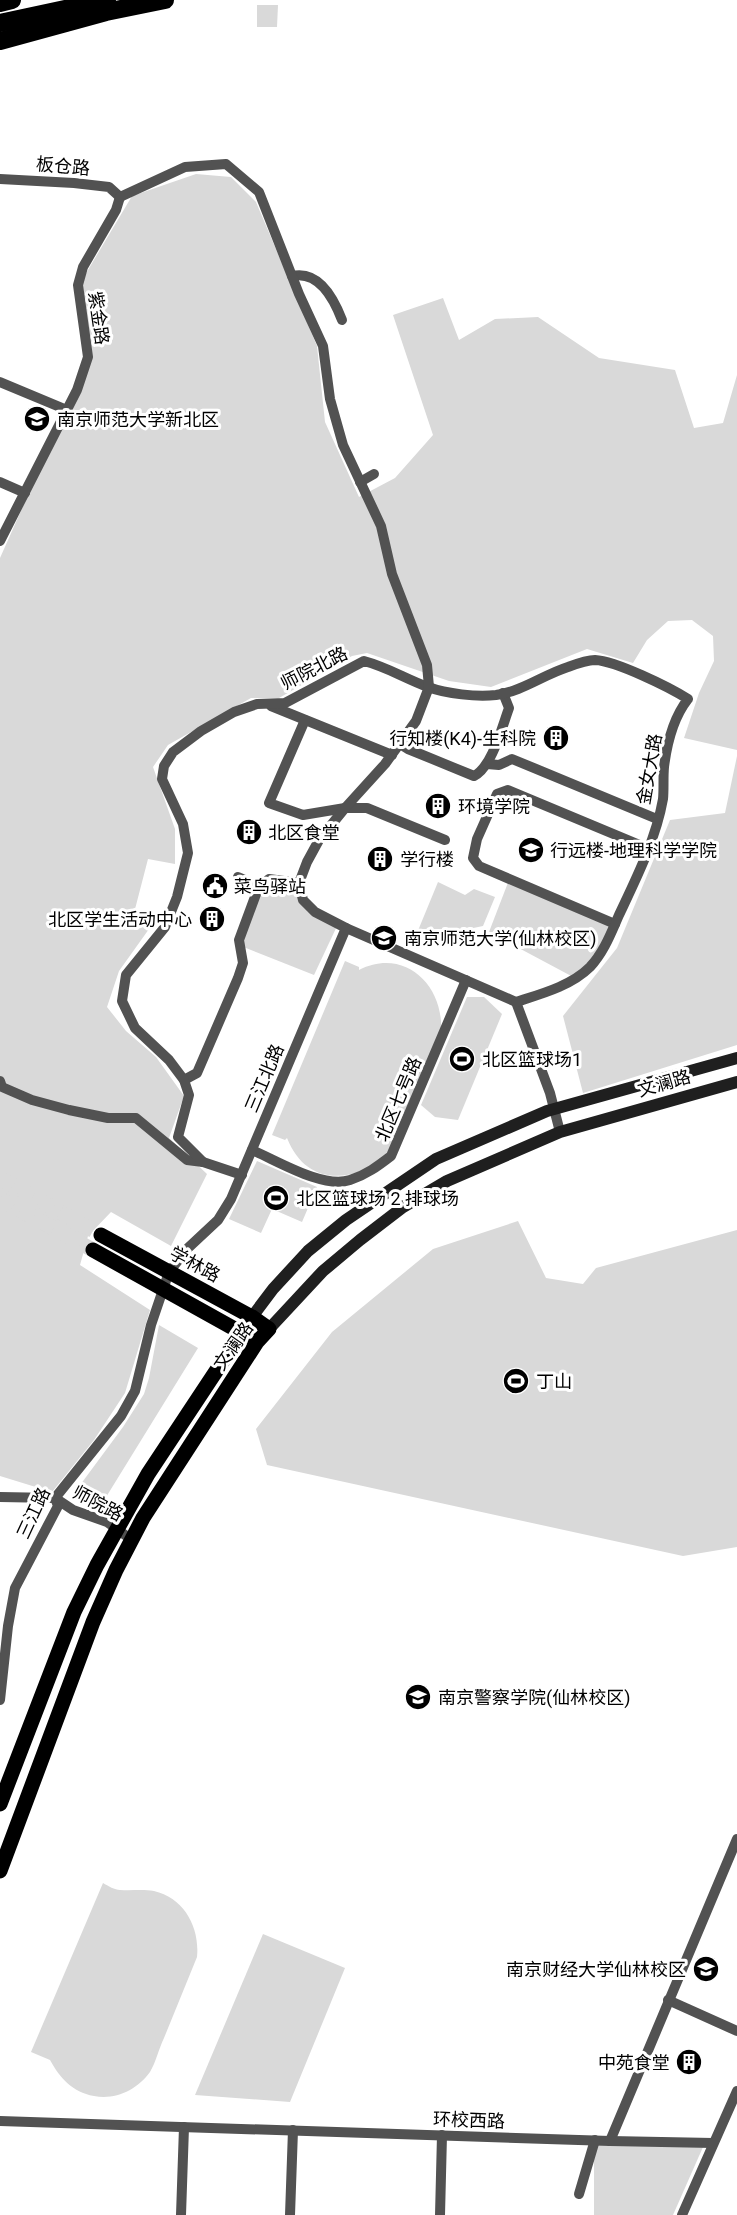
<svg xmlns="http://www.w3.org/2000/svg" width="737" height="2215" font-family="Roboto,'Noto Sans SC',sans-serif">
	<style>
		.green { fill: #d9d9d9 }
		.lines { fill: none; stroke-linecap: round; stroke-linejoin: round }
		.primary-tunnel { stroke: #d9d9d9; stroke-width: 15; stroke-dasharray: 15 8; stroke-linecap: butt }
		.street { stroke: #525252; stroke-width: 10 }
		.secondary { stroke: #1f1f1f; stroke-width: 12 }
		.primary { stroke: #000; stroke-width: 15 }
		.highway { stroke: #000; stroke-width: 18 }
		.labels { text-anchor: middle; dominant-baseline: central; stroke-width: 6; stroke-linejoin: round; paint-order: stroke }
		.street-label { font-size: 18px; fill: #000; stroke: #fff }
		.poi-label { font-size: 18px; fill: #000; stroke: #fff; text-anchor: start }
	</style>
	<rect width="100%" height="100%" fill="#fff"/>
	<g class="green">
		<polygon points="257,5 278,5 277,27 257,27"/>
		<polygon points="196,174 231,177 256,202 317,346 325,422 359,497 395,478 433,435 393,315 443,298 459,340 495,319 538,317 599,358 675,370 694,428 723,423 737,375 737,750 684,738 699,693 714,661 713,636 692,620 668,621 647,640 633,663 587,649 491,687 449,681 367,653 352,656 279,698 251,698 168,745 153,767 175,829 175,864 148,859 134,913 154,922 119,971 107,1007 126,1031 156,1057 184,1096 169,1138 207,1174 171,1246 111,1212 88,1236 80,1265 150,1310 125,1393 94,1440 52,1492 0,1476 0,558 90,356 82,280 132,196"/>
		<polygon points="737,756 737,1045 583,1093 563,1016 617,948 670,820 725,813"/>
		<polygon points="509,880 615,924 602,953 575,978 489,932"/>
		<polygon points="438,882 465,895 474,889 495,897 483,926 430,937 417,933"/>
		<polygon points="259,886 282,886 338,924 314,975 241,946"/>
		<path d="M345 961 359 967V970C404 947 444 985 441 1031L388 1156C351 1184 306 1186 287 1138L285 1140 272 1135Z"/>
		<polygon points="467,997 484,997 502,1014 458,1120 435,1117 421,1105"/>
		<polygon points="257,1161 317,1187 302,1222 272,1209 261,1233 229,1219"/>
		<polygon points="518,1221 546,1278 583,1284 596,1268 737,1230 737,1547 683,1556 267,1465 256,1429 332,1332 433,1249"/>
		<polygon points="159,1325 198,1348 103,1502 86,1504 72,1496 123,1427 144,1394 149,1378"/>
		<path d="M103 1883C108 1886 115 1890 120 1890 132 1891 142 1889 154 1891 184 1898 200 1927 197 1957 186 1984 175 2011 164 2038 159 2048 156 2062 150 2072 137 2090 116 2100 94 2096 72 2092 60 2078 50 2060L31 2052Z"/>
		<polygon points="263,1934 345,1968 290,2102 195,2095"/>
		<polygon points="594,2145 703,2147 673,2215 594,2215"/>
	</g>
	<g class="lines">
		<g class="primary-tunnel">
			<polyline points="0,1178 101,1235"/>
			<polyline points="0,1199 93,1250"/>
		</g>
		<g class="street">
			<polyline points="0,179 74,183 109,187 120,197"/>
			<path d="M292 276C319 270 334 299 342 320"/>
			<polyline points="0,382 67,410"/>
			<polyline points="0,482 25,493"/>
			<polyline points="360,482 374,474"/>
			<polyline points="0,541 77,390 88,357 78,285 83,267 116,210 120,197"/>
			<polyline points="271,706 392,755"/>
			<polyline points="305,720 269,803 303,815 345,808 367,808 445,840"/>
			<path d="M400 744 408 749 474 776C492 767 502 727 509 708L503 693"/>
			<polyline points="487,764 499,765 512,759 657,819"/>
			<polyline points="238,877 259,886"/>
			<polyline points="615,924 479,866 473,858 477,839 497,794 508,790 647,848"/>
			<polyline points="346,928 516,1002"/>
			<polyline points="516,1002 550,1093 560,1132"/>
			<polyline points="184,1080 197,1073 238,978 243,963 239,940 259,886 269,879 299,883"/>
			<polyline points="0,1081 2,1087 32,1100 69,1110 108,1118 136,1118 187,1160 203,1162"/>
			<path d="M252 1150C278 1161 323 1189 350 1180 366 1175 378 1166 391 1156L466 980"/>
			<path d="M242 1175 203 1162 178 1137 189 1095 184 1080 169 1060 135 1028 122 1001 126 975 165 927 177 897 188 853 183 824 162 779 164 766 173 752 201 731 234 712 257 704 285 703 364 661C387 667 406 679 428 687 447 694 476 697 496 695 523 691 543 675 568 667 576 664 587 660 595 660 616 661 669 687 688 699 673 718 667 743 664 767 663 778 664 789 663 799 656 839 636 879 619 915 611 933 604 952 590 967 571 986 541 994 516 1002"/>
			<polyline points="0,1497 55,1498 73,1510 107,1522 132,1540"/>
			<polyline points="0,1700 8,1626 15,1588 58,1506 55,1498 121,1416 135,1391 151,1325 169,1272 188,1248 218,1220 231,1199 346,928 315,912 303,900 299,883 307,862 319,840 345,808 385,764 416,721 429,687 427,665 392,574 381,526 343,445 330,399 323,346 299,294 259,192 226,164 185,167 120,197"/>
			<polyline points="668,2000 737,2031"/>
			<polyline points="0,2121 610,2141 737,1839"/>
			<polyline points="610,2141 713,2143"/>
			<polyline points="579,2194 595,2140"/>
			<polyline points="181,2215 184,2127"/>
			<polyline points="290,2215 293,2130"/>
			<polyline points="440,2215 442,2135"/>
			<polyline points="682,2215 737,2091"/>
		</g>
		<g class="secondary">
			<polyline points="252,1317 273,1289 308,1251 346,1220 436,1159 547,1111 737,1058"/>
			<polyline points="269,1329 323,1271 360,1240 403,1207 447,1181 560,1132 737,1082"/>
		</g>
		<g class="primary">
			<polyline points="93,1250 251,1338"/>
			<polyline points="0,1804 74,1612 97,1565 148,1474 252,1317"/>
			<polyline points="0,1871 93,1622 116,1570 143,1518 257,1342 269,1329 252,1317 101,1235"/>
		</g>
		<g class="highway">
			<polyline points="0,3 12,0"/>
			<polyline points="0,23 107,0"/>
			<polyline points="0,41 106,12 165,0"/>
		</g>
	</g>
	<defs>
		<g id="university-disc" transform="scale(1.35)"><circle r="9.5" fill="#000" stroke="#fff"/><path d="M0-5L7-2L0 1L-7-2ZM-4 1L0 2.5L4 1V4Q0 6-4 4Z" fill="#fff"/></g>
		<g id="building-disc" transform="scale(1.35)"><circle r="9.5" fill="#000" stroke="#fff"/><path d="M-4-6H4V6H1V3H-1V6H-4ZM-2.5-4.3h1.7v1.8h-1.7ZM.8-4.3h1.7v1.8H.8ZM-2.5-1h1.7V.8h-1.7ZM.8-1h1.7V.8H.8Z" fill="#fff"/></g>
		<g id="civic-disc" transform="scale(1.35)"><circle r="9.5" fill="#000" stroke="#fff"/><path d="M-.6-6.5H3V-4.5H.6V-3L4-1V1h2V6H-6V1h2V-1L-.6-3ZM-1.2 2.5V6h2.4V2.5Z" fill="#fff"/></g>
		<g id="stadium-disc" transform="scale(1.35)"><circle r="9.5" fill="#000" stroke="#fff"/><path d="M0-5a6.5 5 0 1 0 0 10a6.5 5 0 1 0 0-10ZM-3.5-1.8h7v3.6h-7Z" fill="#fff"/></g>
	</defs>
	<g fill-rule="evenodd">
		<use href="#university-disc" x="37" y="419"/>
		<use href="#building-disc" x="556" y="738"/>
		<use href="#building-disc" x="438" y="806"/>
		<use href="#building-disc" x="249" y="832"/>
		<use href="#university-disc" x="531" y="850"/>
		<use href="#building-disc" x="380" y="859"/>
		<use href="#civic-disc" x="215" y="886"/>
		<use href="#building-disc" x="212" y="919"/>
		<use href="#university-disc" x="384" y="938"/>
		<use href="#stadium-disc" x="462" y="1059"/>
		<use href="#stadium-disc" x="276" y="1198"/>
		<use href="#stadium-disc" x="516" y="1381"/>
		<use href="#university-disc" x="418" y="1697"/>
		<use href="#university-disc" x="706" y="1969"/>
		<use href="#building-disc" x="689" y="2062"/>
	</g>
	<g class="labels">
		<g class="street-label">
			<text transform="translate(63 166) rotate(5)">板仓路</text>
			<text transform="translate(99 318) rotate(82)">紫金路</text>
			<text transform="translate(314 668) rotate(-27)">师院北路</text>
			<text transform="translate(649 769) rotate(-80)">金女大路</text>
			<text transform="translate(264 1078) rotate(-67)">三江北路</text>
			<text transform="translate(664 1083) rotate(-16)">文澜路</text>
			<text transform="translate(398 1099) rotate(-67)">北区七号路</text>
			<text transform="translate(195 1264) rotate(28)">学林路</text>
			<text transform="translate(233 1346) rotate(-55)">文澜路</text>
			<text transform="translate(98 1503) rotate(28)">师院路</text>
			<text transform="translate(33 1513) rotate(-65)">三江路</text>
			<text transform="translate(469 2120) rotate(2)">环校西路</text>
		</g>
		<g class="poi-label">
			<text x="57" y="419">南京师范大学新北区</text>
			<text x="536" y="738" text-anchor="end">行知楼(K4)-生科院</text>
			<text x="458" y="806">环境学院</text>
			<text x="268" y="832">北区食堂</text>
			<text x="550" y="850">行远楼-地理科学学院</text>
			<text x="400" y="859">学行楼</text>
			<text x="234" y="886">菜鸟驿站</text>
			<text x="192" y="919" text-anchor="end">北区学生活动中心</text>
			<text x="404" y="938">南京师范大学(仙林校区)</text>
			<text x="482" y="1059">北区篮球场1</text>
			<text x="296" y="1198">北区篮球场 2 排球场</text>
			<text x="536" y="1381">丁山</text>
			<text x="438" y="1697">南京警察学院(仙林校区)</text>
			<text x="686" y="1969" text-anchor="end">南京财经大学仙林校区</text>
			<text x="670" y="2062" text-anchor="end">中苑食堂</text>
		</g>
	</g>
</svg>
